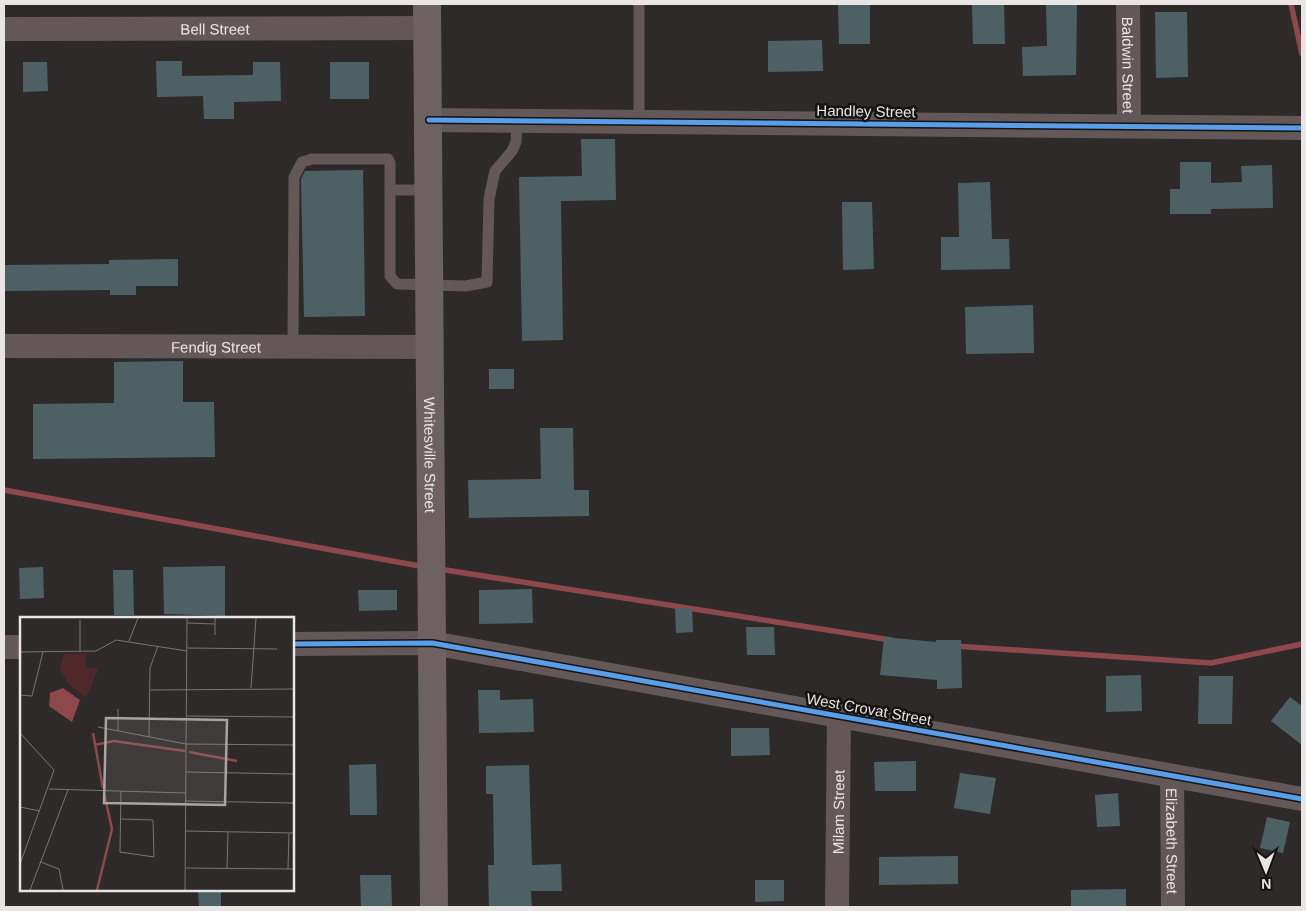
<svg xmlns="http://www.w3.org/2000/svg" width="1306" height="911" font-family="Helvetica,sans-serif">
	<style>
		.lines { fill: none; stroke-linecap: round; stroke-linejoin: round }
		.stream { stroke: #8e484c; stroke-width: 5.5 }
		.building { fill: #4d6165 }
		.lane { stroke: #635757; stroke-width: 11 }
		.street { stroke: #635757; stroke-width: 24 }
		.secondary { stroke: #6e6161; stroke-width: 28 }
		.cycleway-casing { stroke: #161313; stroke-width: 8 }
		.cycleway { stroke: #5a9eea; stroke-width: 5 }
		.labels { text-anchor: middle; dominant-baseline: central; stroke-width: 5; stroke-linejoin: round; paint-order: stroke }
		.street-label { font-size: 15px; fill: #e9e5e5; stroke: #161313 }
		.inset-river { fill: none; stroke: #8e484c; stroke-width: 2.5 }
		.inset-road { fill: none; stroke: #797575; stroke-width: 1 }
		.view { fill: #a8a4a4; fill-opacity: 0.15; stroke: #a8a4a4; stroke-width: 2.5 }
		.inset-edge { fill: none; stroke: #e9e5e5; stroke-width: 2.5 }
	</style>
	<rect width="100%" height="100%" fill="#2e2a2a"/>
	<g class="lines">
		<g class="stream">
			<polyline points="1291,4 1302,54"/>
			<polyline points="4,490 425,567"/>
			<polyline points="439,569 891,640"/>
			<polyline points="955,646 1211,663 1302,644"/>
		</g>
	</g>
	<g class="building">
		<polygon points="838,4 870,4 870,44 839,44"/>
		<polygon points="972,4 1004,4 1005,44 973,44"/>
		<polygon points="1046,4 1077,4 1076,75 1023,76 1022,47 1047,46"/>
		<polygon points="1155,12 1187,12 1188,77 1156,78"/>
		<polygon points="822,40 823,71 768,72 768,41"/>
		<polygon points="156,61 182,61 182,76 253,75 253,62 280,62 281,101 234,102 234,119 204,119 203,96 157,97"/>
		<polygon points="23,62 47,62 48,91 23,92"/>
		<rect x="330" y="62" width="39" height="37"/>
		<polygon points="581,139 615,139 616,200 561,201 563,340 522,341 519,177 582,176"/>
		<polygon points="1180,162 1211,162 1211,183 1242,182 1241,166 1272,165 1273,208 1211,209 1211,214 1170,214 1170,189 1180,189"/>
		<polygon points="363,170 365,316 304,317 301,179 305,171"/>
		<polygon points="990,182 992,239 1009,239 1010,269 941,270 941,237 959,237 958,183"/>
		<polygon points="842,202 872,202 874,269 843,270"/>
		<polygon points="178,259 178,286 136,286 136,295 110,295 110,290 4,291 4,265 109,264 109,260"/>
		<polygon points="1033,305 1034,353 966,354 965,307"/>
		<polygon points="183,361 183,402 214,402 215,457 33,459 33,404 114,403 114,362"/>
		<rect x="489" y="369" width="25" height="20"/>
		<polygon points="540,428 573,428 574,490 589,490 589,516 469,518 468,480 541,479"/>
		<polygon points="225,566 225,616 164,614 163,567"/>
		<polygon points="43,567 44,598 20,599 19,568"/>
		<polygon points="113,570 133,570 134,615 114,615"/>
		<polygon points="532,589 533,623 479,624 479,590"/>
		<polygon points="358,590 397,590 397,610 359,611"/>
		<polygon points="675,608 692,608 693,632 676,633"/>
		<polygon points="746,627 774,627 775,655 747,655"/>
		<polygon points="884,637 936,642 936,640 961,640 962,688 937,689 937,680 880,675"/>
		<polygon points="1141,675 1142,711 1106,712 1106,676"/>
		<polygon points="1199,676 1233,676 1232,724 1198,724"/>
		<polygon points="478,690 500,690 500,700 533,699 534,732 479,733"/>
		<polygon points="1290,697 1302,706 1302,745 1271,721"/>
		<polygon points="731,728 769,728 770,755 731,756"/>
		<polygon points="916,761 916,791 875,791 874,762"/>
		<polygon points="376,764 377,815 350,815 349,765"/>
		<polygon points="529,765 532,865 561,864 562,891 531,891 532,907 489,907 488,865 494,865 493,794 486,794 486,766"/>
		<polygon points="960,773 996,778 990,814 954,808"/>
		<polygon points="1118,793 1120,826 1097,827 1095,795"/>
		<polygon points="1267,817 1290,822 1283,853 1260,848"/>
		<polygon points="958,856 958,884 879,885 879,857"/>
		<polygon points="360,875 391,875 392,907 361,907"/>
		<polygon points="755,880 784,880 784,901 755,902"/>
		<polygon points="1126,889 1126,907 1071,907 1071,890"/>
		<polygon points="198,890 221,890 221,907 199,907"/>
	</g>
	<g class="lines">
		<g class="lane">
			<polyline points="639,4 639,121"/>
			<polyline points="390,190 429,190"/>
			<polyline points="293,347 294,177 302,162 312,159 388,159 390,163 390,276 397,284 466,286 487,282 489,199 495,171 512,151 516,142 517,119"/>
		</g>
		<g class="street">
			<path id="s1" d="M1128 4 1129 126"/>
			<path id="s2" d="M4 29 427 28"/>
			<polyline points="429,120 1302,128"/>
			<path id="s3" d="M4 346 430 347"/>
			<polyline points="292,644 432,643 1302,799"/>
			<polyline points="4,647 21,647"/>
			<path id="s4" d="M1172 776 1173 907"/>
			<path id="s5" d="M837 907 839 716"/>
		</g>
		<path class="secondary" id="s6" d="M427 4 434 907"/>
		<g class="cycleway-casing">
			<g id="cycleway">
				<polyline points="429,120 1302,128"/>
				<polyline points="292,644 432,643 1302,799"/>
			</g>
		</g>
		<use href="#cycleway" class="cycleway"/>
	</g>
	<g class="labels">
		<g class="street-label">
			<text stroke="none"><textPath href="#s2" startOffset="211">Bell Street</textPath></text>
			<text stroke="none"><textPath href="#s1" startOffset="61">Baldwin Street</textPath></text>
			<text transform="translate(866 111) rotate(1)">Handley Street</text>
			<text stroke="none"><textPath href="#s3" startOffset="212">Fendig Street</textPath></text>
			<text stroke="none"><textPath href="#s6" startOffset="451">Whitesville Street</textPath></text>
			<text transform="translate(869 709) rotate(10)">West Crovat Street</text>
			<text stroke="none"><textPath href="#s5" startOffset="95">Milam Street</textPath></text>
			<text stroke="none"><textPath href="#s4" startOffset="65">Elizabeth Street</textPath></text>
		</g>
	</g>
	<g transform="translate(20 617)">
		<rect width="274" height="274" fill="#2e2a2a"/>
		<path d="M44 37H67L65 50 78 52 66 81 49 67 40 52Z" fill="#51282a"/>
		<path d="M43 71 60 83 52 105 29 89 30 76Z" fill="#8e484c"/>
		<path class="inset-river" d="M73 116 83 171M74 128 94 124 165 134M169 135 217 144M77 273 92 212 84 176"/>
		<path class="inset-road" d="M195 1V18M167 6 195 7M109 24 118 1M167 31 257 32M0 35 76 34 96 23 167 34M60 35V3M231 71 236 1M130 73 274 72M0 78 12 79 23 35M167 99 274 100M78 110 166 127 274 128M98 114V92M0 116 34 153 0 247M129 120 130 51 138 29M166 155 274 157M29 172 166 176M166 184 274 186M0 190 20 194M101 202 133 203 134 240 100 235 101 174M166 214 274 216M21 245 39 252 43 273M165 251 274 252M207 252 208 215M268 252 269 216M10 273 48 173M165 273 167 1"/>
		<path class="view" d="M86 101 207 103 205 188 84 186Z"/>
		<rect width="274" height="274" class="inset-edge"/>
	</g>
	<rect width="1306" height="911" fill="none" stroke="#e9e5e5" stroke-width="10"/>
	<g transform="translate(1266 871) rotate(179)" stroke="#161313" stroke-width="4" paint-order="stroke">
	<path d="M0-4L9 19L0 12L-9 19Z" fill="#e9e5e5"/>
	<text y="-8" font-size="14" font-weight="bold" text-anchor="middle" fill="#e9e5e5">N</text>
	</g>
</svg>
